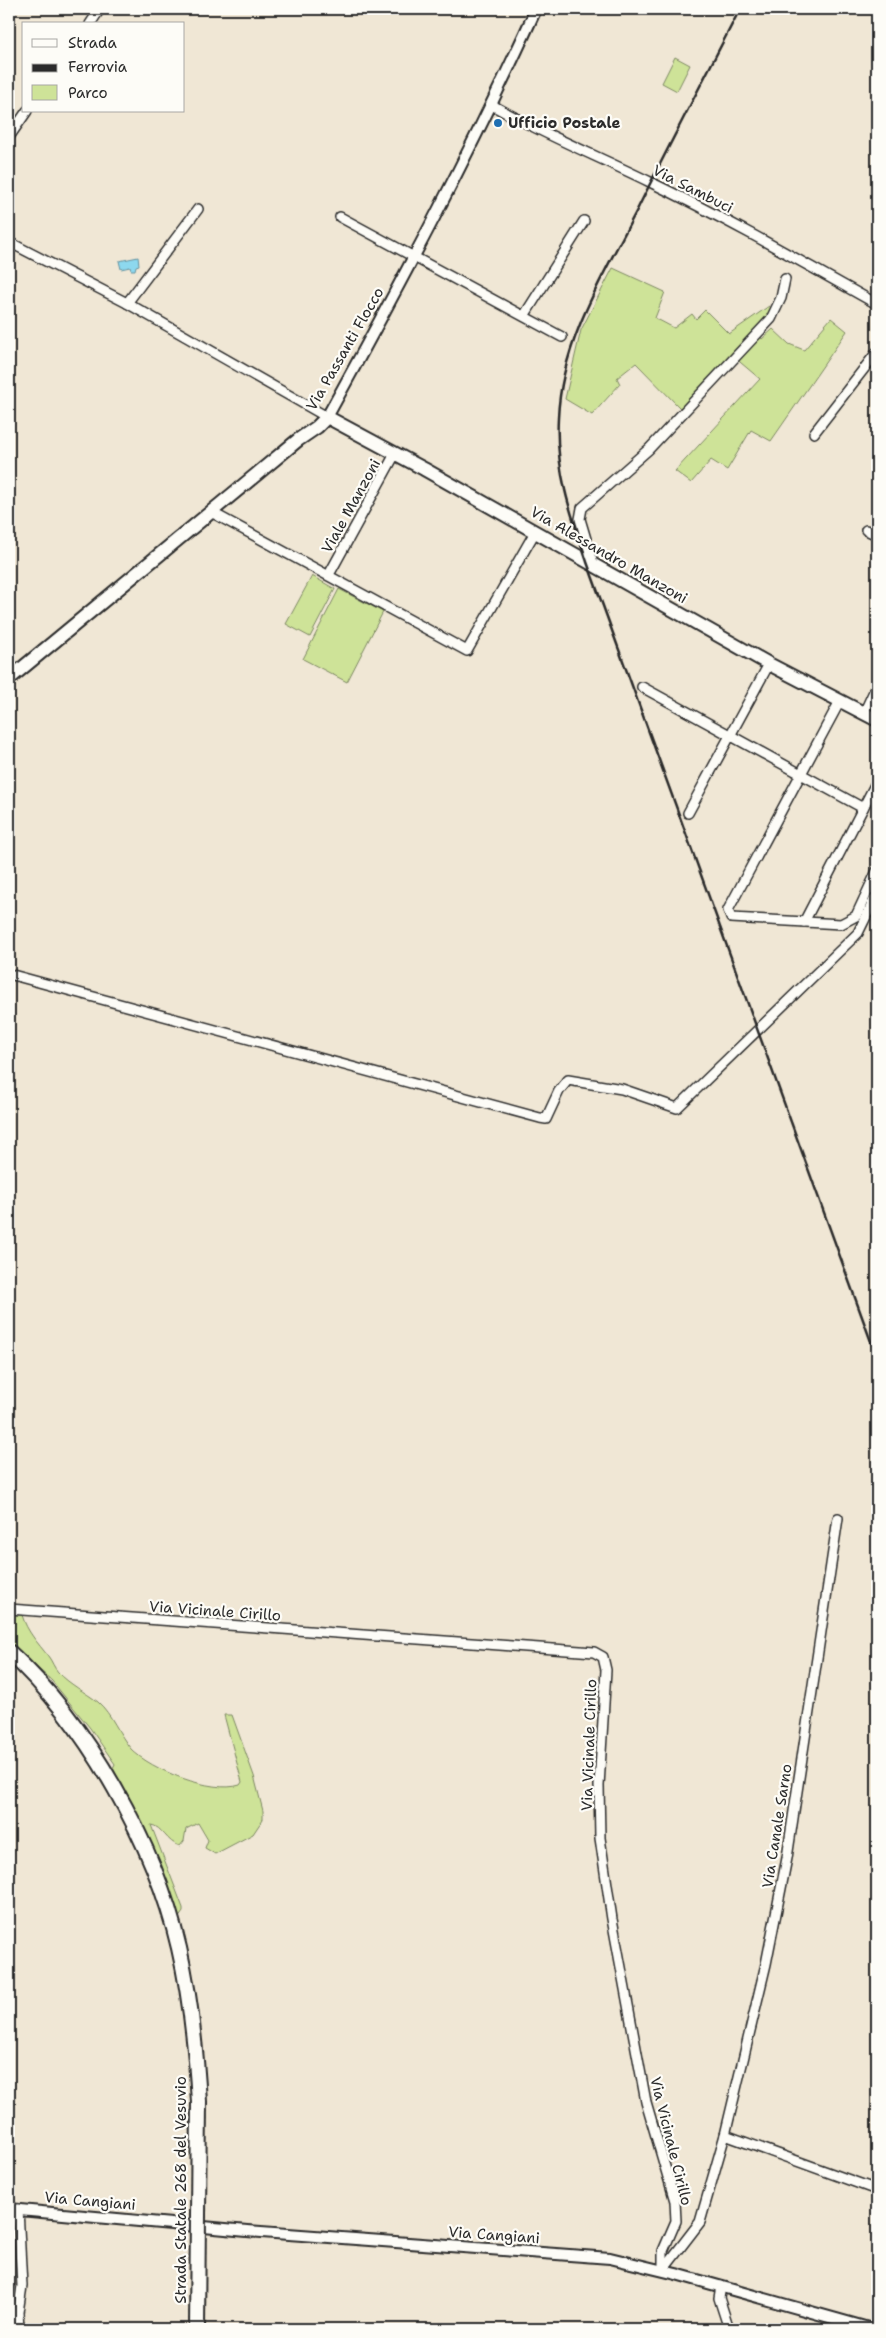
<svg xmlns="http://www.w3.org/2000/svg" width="886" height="2338" font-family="'Shantell Sans',sans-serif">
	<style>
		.green { fill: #cee398; stroke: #7c8762 }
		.water { fill: #8dd8ee; stroke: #6693a0 }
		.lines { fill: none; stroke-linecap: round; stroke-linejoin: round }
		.minor-casing { stroke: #2b2b2b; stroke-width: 12 }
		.tertiary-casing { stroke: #2b2b2b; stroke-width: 14 }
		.secondary-casing { stroke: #2b2b2b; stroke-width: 16 }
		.trunk-casing { stroke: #2b2b2b; stroke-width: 18 }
		.minor { stroke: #fdfcf7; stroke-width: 9 }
		.tertiary { stroke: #fdfcf7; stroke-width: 10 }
		.secondary { stroke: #fdfcf7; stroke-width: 12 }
		.trunk { stroke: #fdfcf7; stroke-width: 14 }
		.rail { stroke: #2b2b2b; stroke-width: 2.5 }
		.trunk-bridge-casing { stroke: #2b2b2b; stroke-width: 18; stroke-linecap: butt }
		.trunk-bridge { stroke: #fdfcf7; stroke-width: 14 }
		.poi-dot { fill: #1f6fb2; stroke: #fdfcf7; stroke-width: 2 }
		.labels { text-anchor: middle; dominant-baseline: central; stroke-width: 4.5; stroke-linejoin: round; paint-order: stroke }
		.poi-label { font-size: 15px; font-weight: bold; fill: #2b2b2b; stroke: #fdfcf7; text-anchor: start }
		.street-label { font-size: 15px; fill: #2b2b2b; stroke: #fdfcf7 }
	</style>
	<rect width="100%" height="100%" fill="#f0e7d5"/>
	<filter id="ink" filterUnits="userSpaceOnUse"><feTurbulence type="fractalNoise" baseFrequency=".02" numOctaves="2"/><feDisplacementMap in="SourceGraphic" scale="10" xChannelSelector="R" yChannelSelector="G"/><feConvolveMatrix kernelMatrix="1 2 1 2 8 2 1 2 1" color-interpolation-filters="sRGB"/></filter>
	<g filter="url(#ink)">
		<g class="green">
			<polygon points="675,57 690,65 677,91 662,83"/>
			<polygon points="613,268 665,292 655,318 674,328 692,314 696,319 705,310 729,334 769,306 775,312 757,331 762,339 773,329 789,344 804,350 831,318 847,331 771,441 751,430 727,470 711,460 691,483 675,471 760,379 734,357 680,408 636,363 617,378 620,384 592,415 565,399 581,330"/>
			<polygon points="312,576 335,589 310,637 286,624"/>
			<polygon points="339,589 383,612 347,682 303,659"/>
			<path d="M9 1614 22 1615C27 1632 38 1643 48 1656 52 1661 54 1668 58 1672 69 1684 85 1692 98 1702 112 1714 119 1735 131 1749 151 1770 212 1794 240 1785L242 1782 224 1715H232L254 1776 263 1811V1819L253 1834 215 1854 205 1848 208 1840 198 1823 186 1829 184 1841 180 1846C167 1843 162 1826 151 1825L183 1908V1912L178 1919 163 1872 113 1768 115 1764 90 1728 52 1681 9 1642Z"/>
		</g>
		<polygon class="water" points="138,257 139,265 136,266 135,270 131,270 130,267 121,269 119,261"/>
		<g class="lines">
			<g class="minor-casing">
				<g id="minor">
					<polyline points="90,24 100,9"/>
					<path d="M492 105C543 134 597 156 650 182 727 219 802 262 877 304"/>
					<polyline points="9,137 27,111"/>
					<polyline points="340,217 562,337"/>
					<polyline points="9,242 127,303 327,417"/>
					<polyline points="127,303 198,209"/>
					<polyline points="524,316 584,221"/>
					<polyline points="814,433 877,352"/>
					<polyline points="211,512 467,651 535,532"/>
					<polyline points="866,530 877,535"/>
					<polyline points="594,566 580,519 582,508 649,449 771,319 781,298 785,279"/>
					<polyline points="331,571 395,454"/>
					<polyline points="642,687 863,808"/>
					<polyline points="840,701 728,910 731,918 841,924 856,916 877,871"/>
					<polyline points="864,713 877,685"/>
					<polyline points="688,813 769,664"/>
					<polyline points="804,922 877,781"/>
					<polyline points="9,974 540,1118 546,1119 559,1091 568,1080 622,1089 677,1108 858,933 877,894"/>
					<polyline points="9,1609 594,1652 603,1657 606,1670 599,1786 600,1838 612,1919 646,2102 675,2201 676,2221 663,2251 663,2270"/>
					<polyline points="725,2135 766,1964 787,1858 838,1518"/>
					<polyline points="18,2209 22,2286 18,2312 19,2329"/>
					<polyline points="663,2270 700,2222 725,2135 877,2190"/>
					<polyline points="721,2286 719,2298 729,2329"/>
				</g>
			</g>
			<g class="tertiary-casing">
				<g id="tertiary">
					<path d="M327 417C401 283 473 148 536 9"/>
					<polyline points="9,2209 247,2231 610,2258 676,2274 872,2329"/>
				</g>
			</g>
			<g class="secondary-casing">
				<polyline id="secondary" points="9,679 298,440 317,427 327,417 424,469 769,664 877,720"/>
			</g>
			<g class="trunk-casing">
				<path id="trunk" d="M9 1652C88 1724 155 1844 179 1948 191 1999 196 2050 199 2102"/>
			</g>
			<use href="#minor" class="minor"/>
			<use href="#tertiary" class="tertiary"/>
			<use href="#secondary" class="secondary"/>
			<use href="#trunk" class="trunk"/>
			<path class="rail" d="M740 9C706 75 671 141 638 208 604 274 561 342 558 418 555 469 571 515 587 562L877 1358"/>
			<g class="trunk-bridge-casing">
				<polyline id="trunk-bridge" points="197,2329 199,2102"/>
			</g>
			<use href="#trunk-bridge" class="trunk-bridge"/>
		</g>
	</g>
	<circle class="poi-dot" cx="498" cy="123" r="5"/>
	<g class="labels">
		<g class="poi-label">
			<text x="508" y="123">Ufficio Postale</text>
		</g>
		<g class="street-label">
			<text transform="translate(693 189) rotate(27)">Via Sambuci</text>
			<text transform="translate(345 349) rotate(-60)">Via Passanti Flocco</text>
			<text transform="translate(351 506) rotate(-61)">Viale Manzoni</text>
			<text transform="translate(609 555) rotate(30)">Via Alessandro Manzoni</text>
			<text transform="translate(215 1611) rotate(4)">Via Vicinale Cirillo</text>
			<text transform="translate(589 1745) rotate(-88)">Via Vicinale Cirillo</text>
			<text transform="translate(777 1826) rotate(-81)">Via Canale Sarno</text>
			<text transform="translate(671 2141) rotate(76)">Via Vicinale Cirillo</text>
			<text transform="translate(181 2190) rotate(-90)">Strada Statale 268 del Vesuvio</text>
			<text transform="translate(90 2201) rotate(5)">Via Cangiani</text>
			<text transform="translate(494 2235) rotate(4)">Via Cangiani</text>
		</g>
	</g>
	<rect width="886" height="2338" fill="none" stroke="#fdfcf7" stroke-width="30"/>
	<rect x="15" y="15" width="856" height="2308" fill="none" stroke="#2b2b2b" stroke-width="2" filter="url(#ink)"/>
	<rect x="22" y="22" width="162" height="90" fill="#fdfcf7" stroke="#a9a8a5"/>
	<rect x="32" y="39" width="25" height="8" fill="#fdfcf7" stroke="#a9a8a5"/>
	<text x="68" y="48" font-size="15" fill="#2b2b2b">Strada</text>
	<rect x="32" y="64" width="25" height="8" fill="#2b2b2b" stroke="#a9a8a5"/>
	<text x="68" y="72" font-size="15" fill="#2b2b2b">Ferrovia</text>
	<rect x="32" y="85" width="25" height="15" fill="#cee398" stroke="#a9a8a5"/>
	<text x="68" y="98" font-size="15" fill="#2b2b2b">Parco</text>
</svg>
